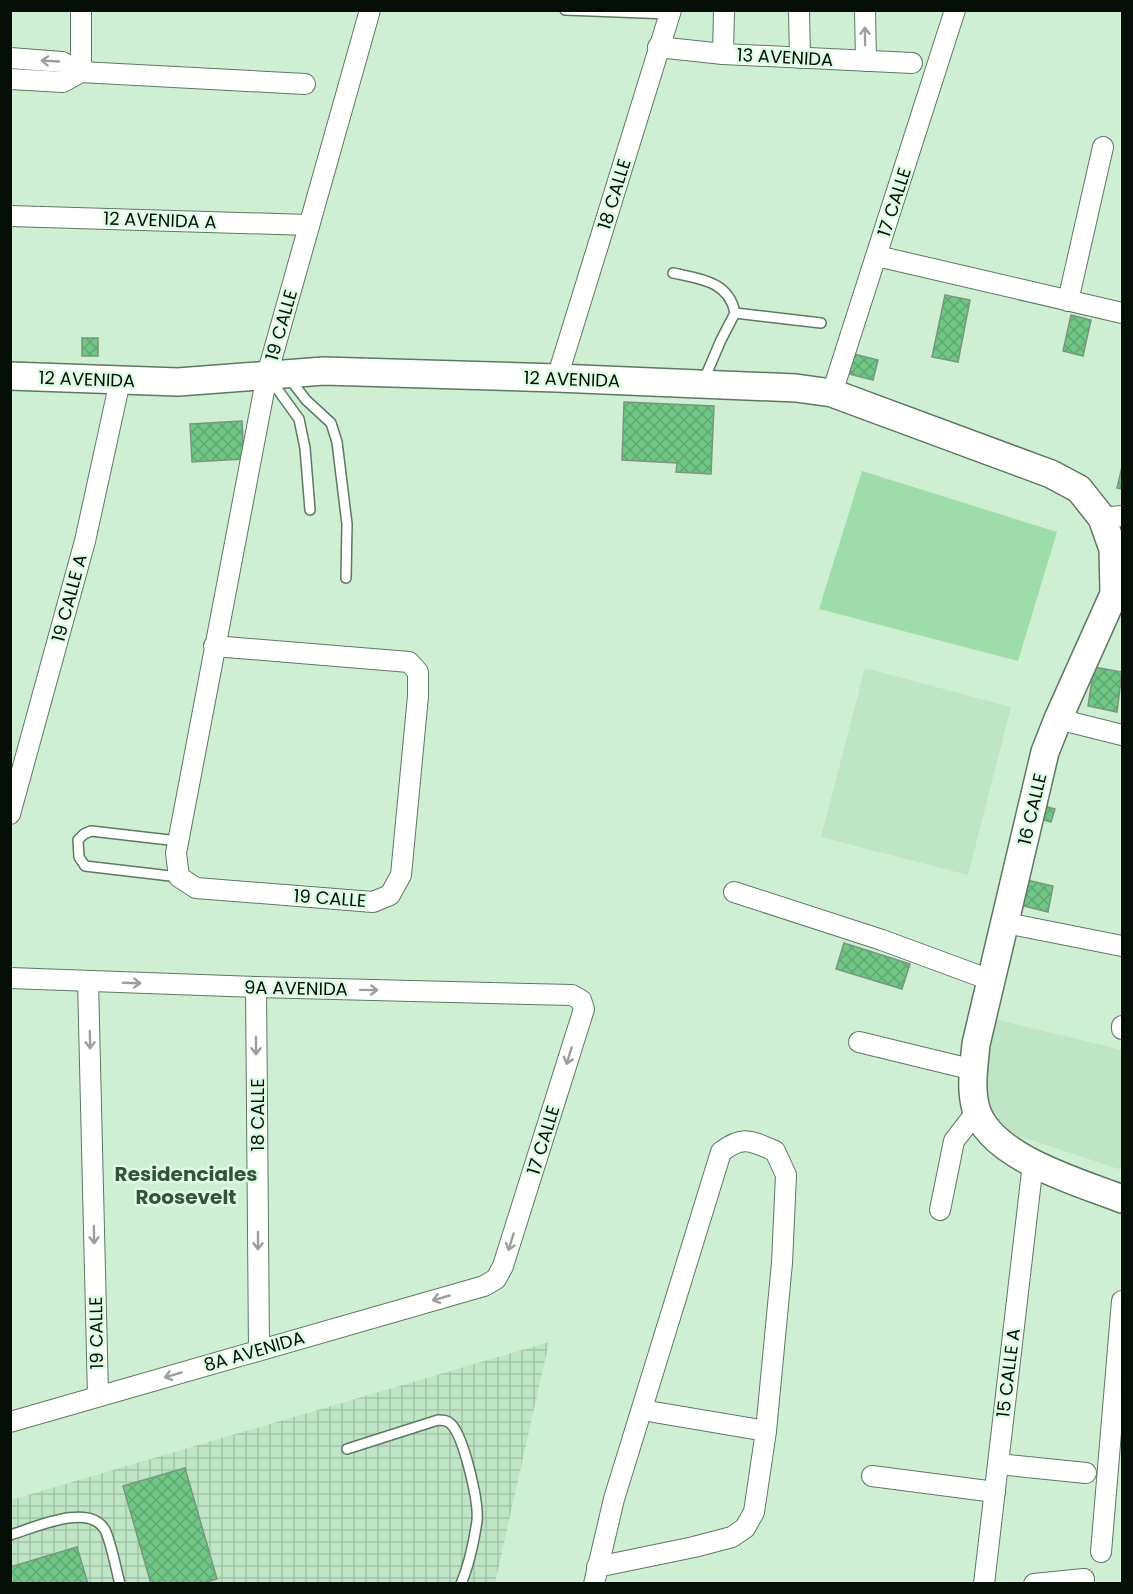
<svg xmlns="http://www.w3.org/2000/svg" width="1133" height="1594" font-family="Poppins,sans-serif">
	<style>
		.built { fill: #bee5c5 }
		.industrial { fill: url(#industrial-grid) }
		.pitch { fill: #9edcab }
		.building { fill: url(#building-cross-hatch); stroke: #79977f; stroke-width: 1.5 }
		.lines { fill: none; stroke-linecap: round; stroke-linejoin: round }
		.service-casing { stroke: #5c7961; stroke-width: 12 }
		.minor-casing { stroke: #5c7961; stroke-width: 22 }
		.secondary-casing { stroke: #5c7961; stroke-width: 30 }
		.service { stroke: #fff; stroke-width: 9 }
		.minor { stroke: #fff; stroke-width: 20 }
		.secondary { stroke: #fff; stroke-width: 27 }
		.oneway { stroke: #9b9f9c }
		.labels { text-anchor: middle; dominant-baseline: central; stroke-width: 5; stroke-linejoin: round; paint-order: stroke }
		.street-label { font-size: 18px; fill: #050f07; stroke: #dcfde2 }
		.neighbourhood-label { font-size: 20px; font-weight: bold; fill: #36523c; stroke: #dcfde2 }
	</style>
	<defs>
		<pattern id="industrial-grid" width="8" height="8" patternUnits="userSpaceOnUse" patternTransform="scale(1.5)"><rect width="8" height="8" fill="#bee5c5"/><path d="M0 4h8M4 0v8" fill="none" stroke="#a2c3a8"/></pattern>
		<pattern id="building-cross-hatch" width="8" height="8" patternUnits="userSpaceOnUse" patternTransform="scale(1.5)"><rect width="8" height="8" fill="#6fc685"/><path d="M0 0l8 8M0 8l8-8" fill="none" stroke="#5fa971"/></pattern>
	</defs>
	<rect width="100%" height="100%" fill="#cfefd5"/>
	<g class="built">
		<polygon points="865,668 1011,707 968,875 821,837"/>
		<polygon points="994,1019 1122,1050 1122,1170 1001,1130 978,1091"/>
	</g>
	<polygon class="industrial" points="549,1342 495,1583 11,1584 11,1500"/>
	<polygon class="pitch" points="862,471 1057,532 1018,661 819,609"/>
	<g class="building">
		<polygon points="945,295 970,300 958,362 932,357"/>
		<polygon points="1071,315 1091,320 1083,356 1063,351"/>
		<rect x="82" y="338" width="16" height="18"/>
		<polygon points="850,353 878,360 873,380 845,373"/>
		<polygon points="624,402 714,406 711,474 676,472 677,463 622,460"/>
		<polygon points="242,421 244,459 192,462 190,424"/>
		<polygon points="1122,467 1122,489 1117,488"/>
		<polygon points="1094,667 1122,672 1117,712 1088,706"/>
		<polygon points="1037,804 1055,809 1051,822 1033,817"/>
		<polygon points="1018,878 1053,886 1048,912 1012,903"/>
		<polygon points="844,943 910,964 902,989 836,969"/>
		<polygon points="185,1468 217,1579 200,1584 151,1584 123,1486"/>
		<polygon points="77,1547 88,1584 10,1584 10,1567"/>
	</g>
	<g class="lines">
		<g class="service-casing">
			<g id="service">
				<polyline points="565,10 670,14"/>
				<path d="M673 273C700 279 729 281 735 313L721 340 703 382"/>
				<polyline points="735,313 821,323"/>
				<polyline points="289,378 306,400 331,423 337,442 347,524 346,578"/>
				<polyline points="270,379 299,419 305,448 310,510"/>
				<polyline points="178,841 91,831 84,834 78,840 79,857 85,866 179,877"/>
				<path d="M347 1449 438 1420C443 1420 447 1420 451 1424 464 1437 479 1502 477 1521 474 1541 469 1565 461 1584"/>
				<path d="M10 1535C34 1528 89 1502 105 1530 111 1542 116 1569 120 1584"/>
			</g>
		</g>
		<g class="minor-casing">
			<g id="minor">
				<polyline points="81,10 81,72"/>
				<polyline points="799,10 800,58"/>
				<polyline points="865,10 866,61"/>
				<polyline points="658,47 723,54 912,63"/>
				<polyline points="723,54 724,10"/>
				<polyline points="10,58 62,62 81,72 305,84"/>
				<polyline points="10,79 63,82 81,72"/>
				<polyline points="10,216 309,225"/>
				<polyline points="877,256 1122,313"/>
				<polyline points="1068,301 1103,147"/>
				<polyline points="557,378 671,10"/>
				<polyline points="832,393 955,10"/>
				<polyline points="1102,518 1122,516"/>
				<polyline points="214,646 409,662 418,672 418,696 401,875 390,895 373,902 196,888 179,877 176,853 267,375 370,10"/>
				<polyline points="1058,719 1122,735"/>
				<polyline points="10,814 85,541 120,381"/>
				<polyline points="734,892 882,940 993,981"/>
				<polyline points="1006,923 1122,946"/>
				<polyline points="10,978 256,987 572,995 581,1000 584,1009 503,1266 496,1279 484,1286 10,1422"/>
				<polyline points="88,981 98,1396"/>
				<polyline points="256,987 259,1350"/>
				<polyline points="1122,1029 1122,1026"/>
				<polyline points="859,1042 974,1070"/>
				<polyline points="940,1210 954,1141 977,1111"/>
				<polyline points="642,1410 766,1431"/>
				<polyline points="998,1464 1086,1473"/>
				<polyline points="872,1476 995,1492"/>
				<polyline points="1101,1552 1122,1301"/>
				<path d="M594 1584 614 1499 721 1152C743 1135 751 1141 775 1151L786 1175 782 1263 766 1431 754 1512 745 1528 732 1537 694 1547 597 1567"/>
				<polyline points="984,1584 1033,1163"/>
				<polyline points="1034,1584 1084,1579"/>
			</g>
		</g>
		<g class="secondary-casing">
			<path id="secondary" d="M10 376 178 382 324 371 557 378 796 388 832 393 1051 474 1079 489 1102 518 1113 549 1114 594 1058 719 1045 752 976 1044C974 1066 970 1088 976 1109 991 1158 1079 1182 1122 1199"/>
		</g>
		<use href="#service" class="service"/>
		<use href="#minor" class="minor"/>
		<use href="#secondary" class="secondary"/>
	</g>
	<defs><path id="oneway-shaft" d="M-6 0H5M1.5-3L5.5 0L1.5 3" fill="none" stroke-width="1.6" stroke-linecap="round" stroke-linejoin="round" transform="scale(1.5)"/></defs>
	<g class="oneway">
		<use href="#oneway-shaft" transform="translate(865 36) rotate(-91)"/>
		<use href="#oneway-shaft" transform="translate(50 61) rotate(-177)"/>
		<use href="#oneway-shaft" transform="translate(132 983) rotate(2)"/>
		<use href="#oneway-shaft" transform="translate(369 990) rotate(1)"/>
		<use href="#oneway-shaft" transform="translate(90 1040) rotate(89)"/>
		<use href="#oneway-shaft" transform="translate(256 1046) rotate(90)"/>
		<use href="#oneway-shaft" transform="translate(569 1056) rotate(107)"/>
		<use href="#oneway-shaft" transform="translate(94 1235) rotate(89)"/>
		<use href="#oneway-shaft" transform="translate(258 1241) rotate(90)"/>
		<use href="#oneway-shaft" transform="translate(511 1242) rotate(107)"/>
		<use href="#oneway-shaft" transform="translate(441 1298) rotate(164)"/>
		<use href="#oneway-shaft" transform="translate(173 1375) rotate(164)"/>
	</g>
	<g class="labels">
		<g class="street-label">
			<text transform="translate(785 57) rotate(3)">13 AVENIDA</text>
			<text transform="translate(614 194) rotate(-73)">18 CALLE</text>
			<text transform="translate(894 202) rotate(-72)">17 CALLE</text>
			<text transform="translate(160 220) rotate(2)">12 AVENIDA A</text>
			<text transform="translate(281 325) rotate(-74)">19 CALLE</text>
			<text transform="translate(87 379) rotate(2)">12 AVENIDA</text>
			<text transform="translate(572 379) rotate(2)">12 AVENIDA</text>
			<text transform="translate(69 598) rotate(-75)">19 CALLE A</text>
			<text transform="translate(1032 809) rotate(-77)">16 CALLE</text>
			<text transform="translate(330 898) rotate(4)">19 CALLE</text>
			<text transform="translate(296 988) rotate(1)">9A AVENIDA</text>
			<text transform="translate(257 1115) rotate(-90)">18 CALLE</text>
			<text transform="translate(543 1140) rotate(-73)">17 CALLE</text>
			<text transform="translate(96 1333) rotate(-91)">19 CALLE</text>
			<text transform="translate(254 1351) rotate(-16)">8A AVENIDA</text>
			<text transform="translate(1008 1373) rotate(-83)">15 CALLE A</text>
		</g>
		<g class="neighbourhood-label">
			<text x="186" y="1174">Residenciales<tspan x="186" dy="23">Roosevelt</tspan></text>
		</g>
	</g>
	<rect width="1133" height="1594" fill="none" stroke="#050f07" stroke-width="24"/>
</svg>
